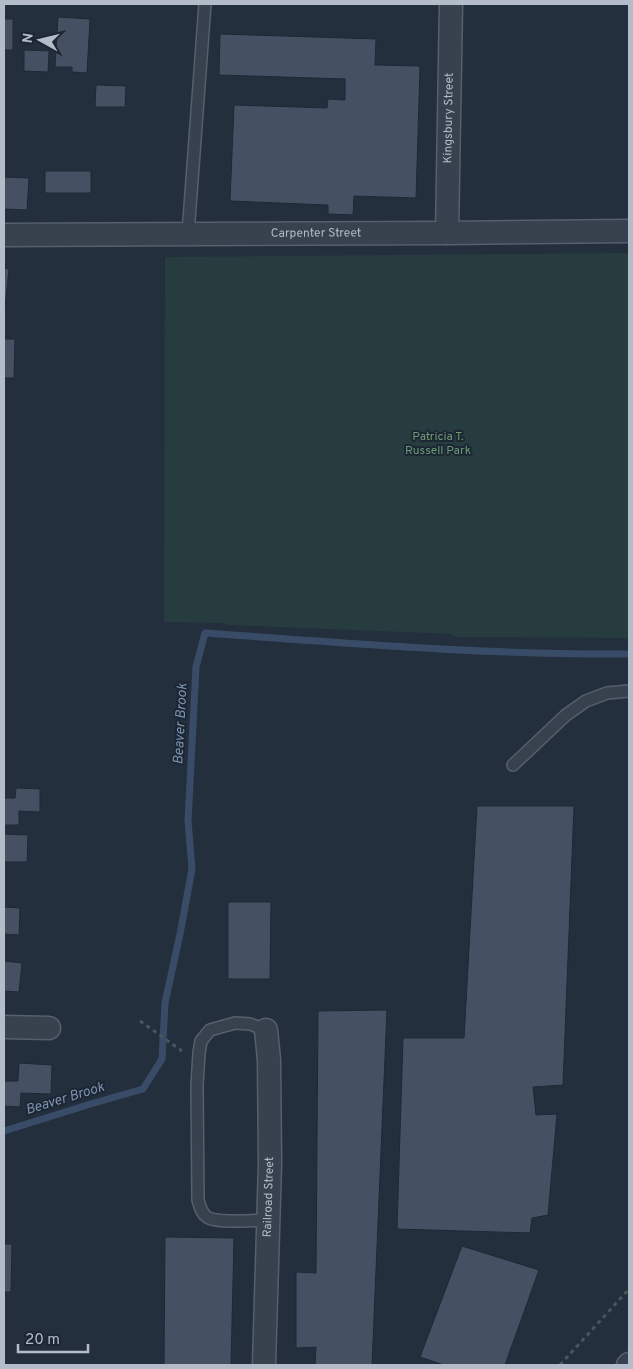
<svg xmlns="http://www.w3.org/2000/svg" width="633" height="1369" font-family="Overpass,sans-serif">
	<style>
		.green { fill: #263c3f }
		.lines { fill: none; stroke-linecap: round; stroke-linejoin: round }
		.stream { stroke: #394c67; stroke-width: 7 }
		.building { fill: #455162; stroke: #1f2835 }
		.lane-casing { stroke: #565f6c; stroke-width: 14 }
		.street-casing { stroke: #565f6c; stroke-width: 25 }
		.path { stroke: #44595c; stroke-width: 3; stroke-dasharray: 4 4; stroke-linecap: butt }
		.lane { stroke: #38414e; stroke-width: 11 }
		.street { stroke: #38414e; stroke-width: 22 }
		.labels { text-anchor: middle; dominant-baseline: central; stroke-width: 4; stroke-linejoin: round; paint-order: stroke }
		.street-label { font-size: 12px; fill: #b4bcc9; stroke: #1d2633 }
		.park-label { font-size: 12px; fill: #6b9a76; stroke: #1d2633 }
		.water-label { font-size: 14px; font-style: italic; fill: #7c92b1; stroke: #1d2633 }
	</style>
	<rect width="100%" height="100%" fill="#242f3e"/>
	<polygon class="green" points="629,253 629,638 457,637 452,636 452,634 229,625 223,623 164,622 165,257"/>
	<g class="lines">
		<path class="stream" d="M4 1131 94 1103 143 1089 162 1059 165 1003 180 934 192 869 188 821 196 667 205 633C346 643 488 655 629 654"/>
	</g>
	<g class="building">
		<polygon points="58,17 90,19 87,73 72,72 72,67 55,67"/>
		<rect x="4" y="19" width="9" height="31"/>
		<polygon points="220,34 376,39 375,65 420,66 416,198 354,196 353,215 328,214 328,205 230,201 234,105 327,108 328,99 345,100 345,79 219,75"/>
		<polygon points="24,50 49,51 48,72 24,71"/>
		<polygon points="96,85 126,86 125,107 95,107"/>
		<rect x="45" y="171" width="46" height="22"/>
		<polygon points="4,177 29,178 27,210 4,209"/>
		<polygon points="4,268 9,269 5,307 4,307"/>
		<polygon points="4,339 15,339 14,378 4,378"/>
		<polygon points="16,788 40,789 40,812 19,811 19,825 4,825 4,798 15,798"/>
		<polygon points="477,806 574,806 563,1085 533,1087 536,1115 557,1114 548,1215 532,1218 530,1233 397,1229 403,1038 464,1038"/>
		<polygon points="4,834 28,835 27,862 4,862"/>
		<polygon points="228,902 271,902 270,979 228,979"/>
		<polygon points="4,907 20,908 19,935 4,934"/>
		<polygon points="4,961 22,963 19,992 4,991"/>
		<polygon points="387,1010 372,1365 315,1365 316,1347 296,1348 296,1272 316,1273 318,1011"/>
		<polygon points="19,1063 52,1065 51,1094 21,1093 20,1107 4,1106 4,1081 18,1081"/>
		<polygon points="165,1237 234,1238 231,1365 164,1365"/>
		<polygon points="4,1244 12,1244 11,1292 4,1292"/>
		<polygon points="462,1246 539,1270 505,1365 444,1365 420,1357"/>
	</g>
	<g class="lines">
		<g class="lane-casing">
			<g id="lane">
				<polyline points="188,234 205,4"/>
				<polyline points="513,765 566,715 586,701 607,693 629,691"/>
				<path d="M266 1030 250 1024 235 1023 210 1030 201 1041 199 1053 197 1085 198 1200C200 1206 201 1213 207 1217 217 1224 255 1220 268 1220"/>
			</g>
		</g>
		<g class="street-casing">
			<g id="street">
				<path id="s1" d="M447 233 451 4"/>
				<path id="s2" d="M4 235 447 233 629 231"/>
				<polyline points="4,1027 49,1028"/>
				<path id="s3" d="M264 1365 270 1164 269 1060 266 1030"/>
				<polyline points="628,1365 629,1364"/>
			</g>
		</g>
		<g class="path">
			<polyline points="140,1021 182,1051"/>
			<polyline points="560,1365 629,1289"/>
		</g>
		<use href="#lane" class="lane"/>
		<use href="#street" class="street"/>
	</g>
	<g class="labels">
		<g class="street-label">
			<text stroke="none"><textPath href="#s1" startOffset="115">Kingsbury Street</textPath></text>
			<text stroke="none"><textPath href="#s2" startOffset="312">Carpenter Street</textPath></text>
			<text stroke="none"><textPath href="#s3" startOffset="168">Railroad Street</textPath></text>
		</g>
		<g class="park-label">
			<text x="438" y="437">Patricia T.<tspan x="438" dy="14">Russell Park</tspan></text>
		</g>
		<g class="water-label">
			<text transform="translate(181 724) rotate(-87)">Beaver Brook</text>
			<text transform="translate(65 1099) rotate(-17)">Beaver Brook</text>
		</g>
	</g>
	<rect width="633" height="1369" fill="none" stroke="#b4bcc9" stroke-width="10"/>
	<g transform="translate(40 40) rotate(278)" stroke="#1d2633" stroke-width="4" paint-order="stroke">
	<path d="M0-4L9 19L0 12L-9 19Z" fill="#b4bcc9"/>
	<text y="-8" font-size="14" font-weight="bold" text-anchor="middle" fill="#b4bcc9">N</text>
	</g>
	<path d="M18 1344v8h70v-8" fill="none" stroke="#b4bcc9" stroke-width="2.5"/>
	<text x="25" y="1344" font-size="15" fill="#b4bcc9" stroke="#1d2633" stroke-width="4" paint-order="stroke">20 m</text>
</svg>
